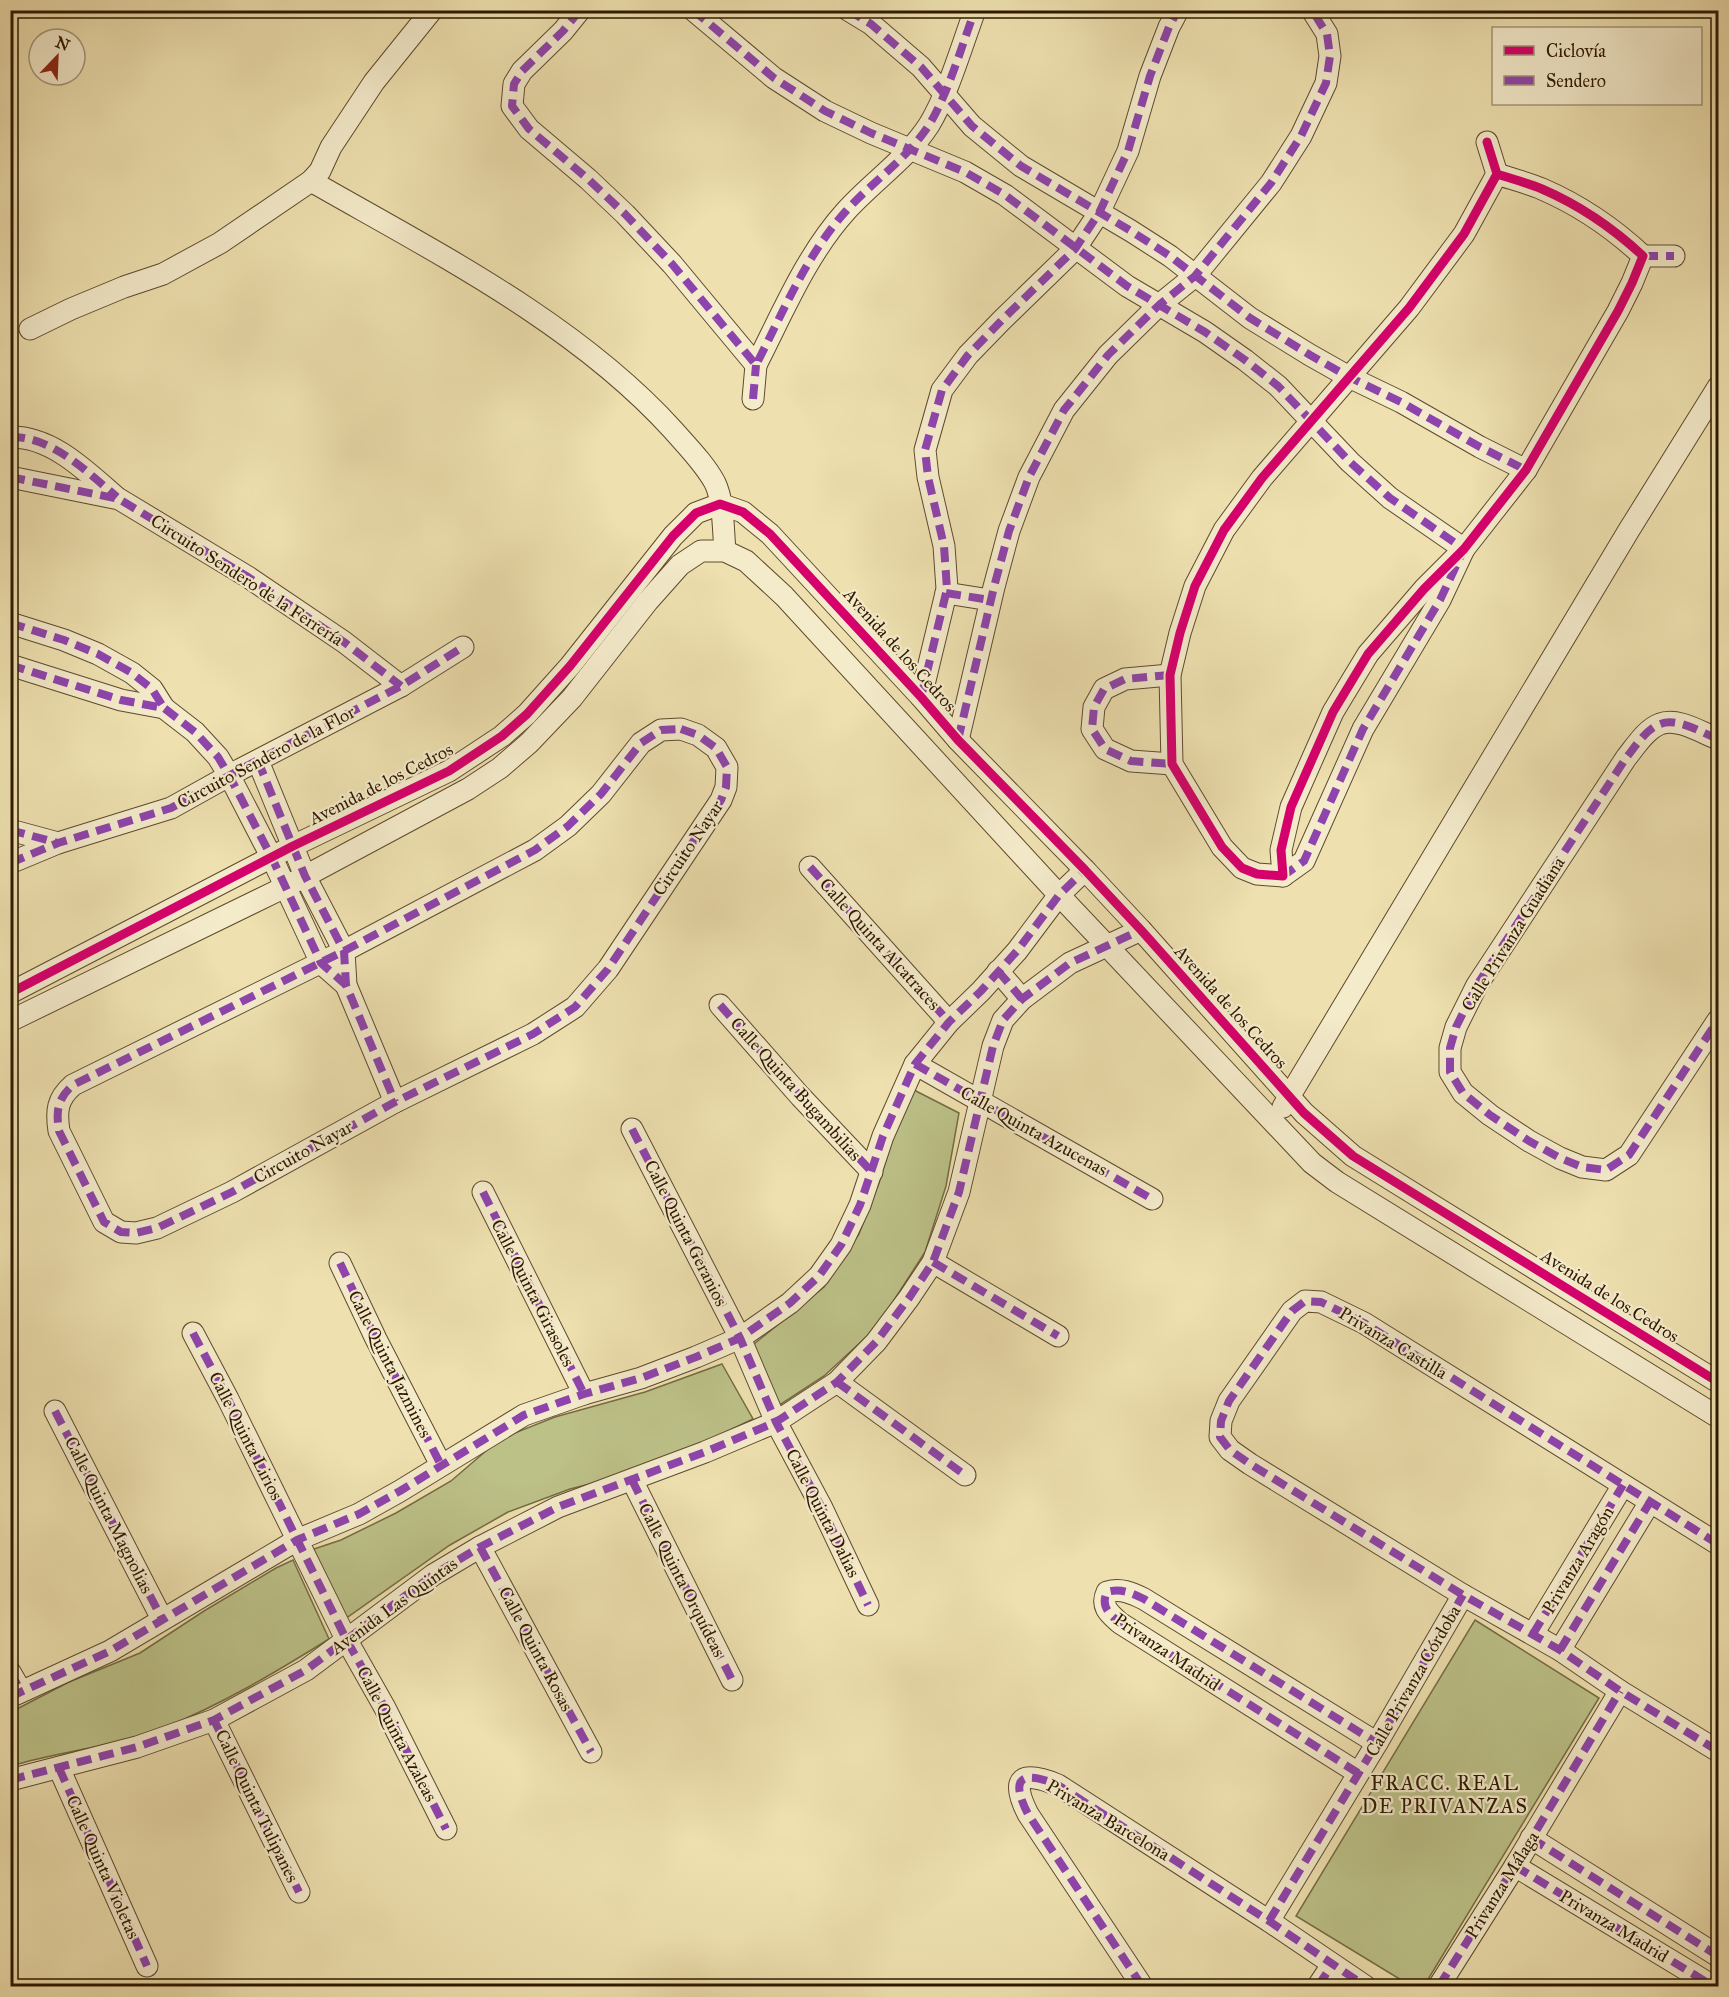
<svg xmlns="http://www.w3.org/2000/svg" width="1729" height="1997" font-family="'IM FELL Great Primer',serif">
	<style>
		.green { fill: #bcc188; stroke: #756c44; stroke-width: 1.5 }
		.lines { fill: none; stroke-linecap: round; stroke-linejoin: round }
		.minor-casing { stroke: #5e4a2c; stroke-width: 23 }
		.minor { stroke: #f4ebcb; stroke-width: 21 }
		.quiet { stroke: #8e44ad; stroke-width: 8; stroke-dasharray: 15 8; stroke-linecap: butt }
		.cycleway-casing { stroke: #f4ebcb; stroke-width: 13 }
		.cycleway { stroke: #d6006c; stroke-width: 9 }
		.labels { text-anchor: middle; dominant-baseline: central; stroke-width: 4.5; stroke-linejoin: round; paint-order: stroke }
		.street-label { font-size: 18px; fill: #2e1800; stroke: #f4ebcb }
		.neighbourhood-label { font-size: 20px; letter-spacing: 1.5px; fill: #2e1800; stroke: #f4ebcb }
	</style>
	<rect width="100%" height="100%" fill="#eee0af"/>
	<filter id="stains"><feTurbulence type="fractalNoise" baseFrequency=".00333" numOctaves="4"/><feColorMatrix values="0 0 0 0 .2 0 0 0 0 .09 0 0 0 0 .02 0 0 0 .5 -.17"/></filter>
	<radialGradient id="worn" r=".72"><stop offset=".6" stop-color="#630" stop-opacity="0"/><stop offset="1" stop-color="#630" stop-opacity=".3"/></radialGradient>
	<g class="green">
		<polygon points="912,1089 959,1113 946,1186 925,1252 876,1328 824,1376 778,1406 754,1344 824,1287 859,1234 879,1183 896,1127"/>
		<polygon points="722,1364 753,1419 701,1444 629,1474 570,1489 508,1512 450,1545 342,1621 311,1550 341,1540 396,1513 451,1481 500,1439 555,1417 645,1392"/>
		<path d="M293 1560 329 1639C276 1672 221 1705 163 1728 114 1747 60 1751 11 1766V1712L69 1682 140 1653 204 1611 276 1568Z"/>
		<polygon points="1475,1620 1599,1698 1424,1986 1411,1986 1296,1916"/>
	</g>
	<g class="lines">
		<g class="minor-casing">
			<g id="minor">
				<path d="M580 10 563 31 522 71 514 84 512 106 529 129 588 179 625 214 672 264 756 365C783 312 807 254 846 211 873 181 907 159 929 125 948 94 962 45 975 10"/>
				<polyline points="693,10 774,78 825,111 871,133 965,172 1005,195 1127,286 1205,332 1245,360 1278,386 1350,462 1390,498 1464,549 1440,600 1363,729 1304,861 1283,876"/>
				<polyline points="848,10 871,24 921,67 972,126 1021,166 1131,231 1170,256 1250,318 1310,355 1349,377 1401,402 1480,447 1526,470"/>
				<path d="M1487 142 1497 174 1464 234 1409 308 1262 478 1224 530 1195 586 1180 633 1170 675 1172 764 1222 847 1242 868 1257 874 1283 876 1281 850 1291 807 1333 712 1368 654 1424 589 1464 549 1526 470 1618 311 1632 283 1643 256C1613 228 1579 205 1542 189 1528 183 1512 179 1497 174"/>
				<path d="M311 181C435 252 576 323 673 430 687 446 705 464 715 483 724 502 723 530 725 551"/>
				<polyline points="1643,256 1674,256"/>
				<polyline points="30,329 71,309 124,287 163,274 220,243 311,181 320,171 331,147 374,82 432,10"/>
				<polyline points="753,399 756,365"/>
				<path d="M10 437C52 436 87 472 116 497"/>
				<polyline points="10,477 119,499 248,577 344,642 401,686"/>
				<polyline points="946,593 990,600"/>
				<polyline points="10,623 64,640 98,654 132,673 152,689 164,708"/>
				<polyline points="10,665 121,700 164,708 195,732 218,757 230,777 272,858 321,963 346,985"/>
				<polyline points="1170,675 1125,679 1104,689 1094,707 1092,729 1105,749 1131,761 1172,764"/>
				<polyline points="921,697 947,589 944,546 928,477 925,450 942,390 968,355 1002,320 1075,249 1099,213 1128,151 1150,76 1169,27 1178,10"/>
				<path d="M681 729 698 735 716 748 727 767 726 787 721 800 608 969 575 1007 533 1034 395 1102 232 1192 157 1228 136 1233 121 1232 104 1222 59 1131C56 1111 57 1099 73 1085L344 951 535 850 568 826 601 794 641 743 661 730Z"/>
				<path d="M1718 739C1702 733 1678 717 1660 724 1646 729 1635 747 1626 758L1477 985 1456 1027 1450 1048V1072L1463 1093 1490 1115 1529 1141 1560 1158 1582 1167 1606 1170 1629 1155 1718 1020"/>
				<polyline points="958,740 994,587 1009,531 1029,477 1064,410 1108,355 1159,305 1195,276 1271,183 1301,136 1326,83 1330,56 1327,34 1312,10"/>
				<polyline points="258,761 305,876 344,951 346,985 395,1102"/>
				<polyline points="10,830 58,843"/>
				<polyline points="10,863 58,843 171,808 241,769 401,686 463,647"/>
				<polyline points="810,867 949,1022"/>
				<polyline points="998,971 1022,999"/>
				<polyline points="10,993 293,846 449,771 502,736 527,714 570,666 673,536 696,513 720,504 743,512 770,534 921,697 958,740 1085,870 1141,930 1304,1113 1353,1156 1718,1382"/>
				<polyline points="720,1005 800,1096 872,1172"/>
				<polyline points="10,1021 285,887 468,789 500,768 529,743 572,698 648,601 680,565 701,551 725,551 746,561 784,596 1059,895 1312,1163 1337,1182 1718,1417"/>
				<polyline points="915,1064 1152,1199"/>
				<polyline points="1283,1107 1629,530 1718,387"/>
				<polyline points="632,1129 740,1338 776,1422 822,1508 868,1605"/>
				<polyline points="483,1192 584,1394"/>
				<polyline points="933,1262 1058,1336"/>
				<polyline points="340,1263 376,1339 441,1465"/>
				<polyline points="193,1333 228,1399 346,1639 385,1708 446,1829"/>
				<polyline points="837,1382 965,1475"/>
				<polyline points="55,1411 162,1619"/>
				<polyline points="632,1480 732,1680"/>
				<polyline points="1718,1544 1364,1323 1321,1302 1305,1301 1292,1311 1229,1401 1221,1421 1220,1437 1230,1450 1250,1464 1463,1595 1560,1650 1620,1691 1718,1751"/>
				<polyline points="480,1547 591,1752"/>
				<polyline points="1533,1634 1623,1485"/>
				<polyline points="1560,1650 1650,1502"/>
				<polyline points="10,1672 21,1691"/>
				<polyline points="10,1697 110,1651 297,1540 359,1514 400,1491 524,1415 584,1394 641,1378 696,1357 740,1338 790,1303 819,1276 841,1245 860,1205 883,1136 915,1064 949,1022 981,991 1017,951 1059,895 1085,870"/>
				<polyline points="214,1720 299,1892"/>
				<polyline points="59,1768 147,1966"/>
				<path d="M1358 1773 1120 1623C1110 1614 1100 1607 1107 1592 1121 1588 1132 1593 1144 1599L1377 1743"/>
				<polyline points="10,1780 137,1747 214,1720 306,1670 433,1575 480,1547 558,1507 705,1452 776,1422 837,1382 876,1342 909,1298 933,1262 959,1192 993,1046 1003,1020 1022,999 1070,963 1141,930"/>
				<polyline points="1531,1838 1718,1956"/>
				<polyline points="1515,1866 1713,1986"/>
				<polyline points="1269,1921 1377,1743 1463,1595"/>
				<path d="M1142 1986 1028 1814C1009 1777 1022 1770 1058 1785L1269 1921 1365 1986"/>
				<polyline points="1318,1986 1332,1965"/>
				<polyline points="1439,1986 1515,1866 1620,1691"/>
			</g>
		</g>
		<use href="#minor" class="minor"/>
		<g class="quiet">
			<path d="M580 10 563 31 522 71 514 84 512 106 529 129 588 179 625 214 672 264 756 365C783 312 807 254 846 211 873 181 907 159 929 125 948 94 962 45 975 10"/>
			<polyline points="693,10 774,78 825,111 871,133 965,172 1005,195 1127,286 1205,332 1245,360 1278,386 1350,462 1390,498 1464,549 1440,600 1363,729 1304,861 1283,876"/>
			<polyline points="848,10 871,24 921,67 972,126 1021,166 1131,231 1170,256 1250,318 1310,355 1349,377 1401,402 1480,447 1526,470"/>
			<polyline points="1643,256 1674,256"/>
			<polyline points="753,399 756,365"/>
			<path d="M10 437C52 436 87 472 117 497"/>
			<polyline points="10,477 119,499 248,577 344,642 401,686"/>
			<polyline points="946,593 990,600"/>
			<polyline points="10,623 64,640 98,654 132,673 152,689 164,708"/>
			<polyline points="10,665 121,700 164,708 195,732 218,757 230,777 272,858 321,963 346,985"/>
			<polyline points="1170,675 1125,679 1104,689 1094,707 1092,729 1105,749 1131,761 1172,764"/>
			<polyline points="921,697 947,589 944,546 928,477 925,450 942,390 968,355 1002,320 1075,249 1099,213 1128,151 1150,76 1169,27 1178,10"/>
			<path d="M681 729 698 735 716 748 727 767 726 787 721 800 608 969 575 1007 533 1034 395 1102 232 1192 157 1228 136 1233 121 1232 104 1222 59 1131C56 1111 57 1099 73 1085L344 951 535 850 568 826 601 794 641 743 661 730Z"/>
			<path d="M1718 739C1702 733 1678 717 1660 724 1646 729 1635 747 1626 758L1477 985 1456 1027 1450 1048V1072L1463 1093 1490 1115 1529 1141 1560 1158 1582 1167 1606 1170 1629 1155 1718 1020"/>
			<polyline points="958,740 994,587 1009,531 1029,477 1064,410 1108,355 1159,305 1195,276 1271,183 1301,136 1326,83 1330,56 1327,34 1312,10"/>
			<polyline points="258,761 305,876 344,951 346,985 395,1102"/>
			<polyline points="10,830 58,843"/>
			<polyline points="10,863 58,843 171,808 241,769 401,686 463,647"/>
			<polyline points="810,867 949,1022"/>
			<polyline points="998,971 1022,999"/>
			<polyline points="720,1005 800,1096 872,1172"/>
			<polyline points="915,1064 1152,1199"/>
			<polyline points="632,1129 740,1338 776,1422 822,1508 868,1605"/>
			<polyline points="483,1192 584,1394"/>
			<polyline points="933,1262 1058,1336"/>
			<polyline points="340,1263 376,1339 441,1465"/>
			<polyline points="193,1333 228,1399 346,1639 385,1708 446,1829"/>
			<polyline points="837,1382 965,1475"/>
			<polyline points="55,1411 162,1619"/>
			<polyline points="632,1480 732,1680"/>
			<polyline points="1718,1544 1364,1323 1321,1302 1305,1301 1292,1311 1229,1401 1221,1421 1220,1437 1230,1450 1250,1464 1463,1595 1560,1650 1620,1691 1718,1751"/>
			<polyline points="480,1547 591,1752"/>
			<polyline points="1533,1634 1623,1485"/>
			<polyline points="1560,1650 1650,1502"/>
			<polyline points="10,1672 21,1691"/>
			<polyline points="10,1697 110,1651 297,1540 359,1514 400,1491 524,1415 584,1394 641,1378 696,1357 740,1338 790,1303 819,1276 841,1245 860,1205 883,1136 915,1064 949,1022 981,991 1017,951 1059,895 1085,870"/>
			<polyline points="214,1720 299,1892"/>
			<polyline points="59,1768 147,1966"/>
			<path d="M1358 1773 1120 1623C1110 1614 1100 1607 1107 1592 1121 1588 1132 1593 1144 1599L1377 1743"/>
			<polyline points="10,1780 137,1747 214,1720 306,1670 433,1575 480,1547 558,1507 705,1452 776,1422 837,1382 876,1342 909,1298 933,1262 959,1192 993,1046 1003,1020 1022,999 1070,963 1141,930"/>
			<polyline points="1531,1838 1718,1956"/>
			<polyline points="1515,1866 1713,1986"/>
			<polyline points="1269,1921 1377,1743 1463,1595"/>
			<path d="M1142 1986 1028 1814C1009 1777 1022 1770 1058 1785L1269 1921 1365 1986"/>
			<polyline points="1318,1986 1332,1965"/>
			<polyline points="1439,1986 1515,1866 1620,1691"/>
		</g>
		<g class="cycleway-casing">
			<g id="cycleway">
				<path d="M1487 142 1497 174 1464 234 1409 308 1262 478 1224 530 1195 586 1180 633 1170 675 1172 764 1222 847 1242 868 1257 874 1283 876 1281 850 1291 807 1333 712 1368 654 1424 589 1464 549 1526 470 1618 311 1632 283 1643 256C1613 228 1579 205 1542 189 1528 183 1512 179 1497 174"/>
				<polyline points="10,993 293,846 449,771 502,736 527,714 570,666 673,536 696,513 720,504 743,512 770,534 921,697 958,740 1085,870 1141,930 1304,1113 1353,1156 1718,1382"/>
			</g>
		</g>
		<use href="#cycleway" class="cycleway"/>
	</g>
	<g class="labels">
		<g class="street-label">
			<text transform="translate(247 580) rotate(33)">Circuito Sendero de la Ferrería</text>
			<text transform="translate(900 650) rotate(48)">Avenida de los Cedros</text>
			<text transform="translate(266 757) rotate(-28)">Circuito Sendero de la Flor</text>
			<text transform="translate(381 784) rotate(-27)">Avenida de los Cedros</text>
			<text transform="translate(688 848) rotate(-56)">Circuito Nayar</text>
			<text transform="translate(1513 934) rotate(-58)">Calle Privanza Guadiana</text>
			<text transform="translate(880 944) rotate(48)">Calle Quinta Alcatraces</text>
			<text transform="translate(1231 1007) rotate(48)">Avenida de los Cedros</text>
			<text transform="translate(796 1089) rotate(48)">Calle Quinta Bugambilias</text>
			<text transform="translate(1034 1131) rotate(29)">Calle Quinta Azucenas</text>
			<text transform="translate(303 1152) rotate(-29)">Circuito Nayar</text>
			<text transform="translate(686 1233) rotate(63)">Calle Quinta Geranios</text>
			<text transform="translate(533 1293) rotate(63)">Calle Quinta Girasoles</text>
			<text transform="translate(1610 1296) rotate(32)">Avenida de los Cedros</text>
			<text transform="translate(1393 1343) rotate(31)">Privanza Castilla</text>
			<text transform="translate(390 1364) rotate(63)">Calle Quinta Jazmines</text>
			<text transform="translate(246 1436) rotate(63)">Calle Quinta Lirios</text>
			<text transform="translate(823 1513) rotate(63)">Calle Quinta Dalias</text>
			<text transform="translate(109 1515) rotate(63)">Calle Quinta Magnolias</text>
			<text transform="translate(1578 1560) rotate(-59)">Privanza Aragón</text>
			<text transform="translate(682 1580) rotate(63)">Calle Quinta Orquídeas</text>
			<text transform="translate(394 1606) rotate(-36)">Avenida Las Quintas</text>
			<text transform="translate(536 1649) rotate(62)">Calle Quinta Rosas</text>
			<text transform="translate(1167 1652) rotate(34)">Privanza Madrid</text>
			<text transform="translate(1413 1681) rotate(-60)">Calle Privanza Córdoba</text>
			<text transform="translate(397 1734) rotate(62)">Calle Quinta Azaleas</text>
			<text transform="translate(257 1806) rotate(64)">Calle Quinta Tulipanes</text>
			<text transform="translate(1108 1820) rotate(31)">Privanza Barcelona</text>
			<text transform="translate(103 1867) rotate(66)">Calle Quinta Violetas</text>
			<text transform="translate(1502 1885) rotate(-58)">Privanza Málaga</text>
			<text transform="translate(1614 1926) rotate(31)">Privanza Madrid</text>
		</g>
		<g class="neighbourhood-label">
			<text x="1445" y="1783">FRACC. REAL<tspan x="1445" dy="23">DE PRIVANZAS</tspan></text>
		</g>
	</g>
	<rect width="1729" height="1997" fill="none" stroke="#eee0af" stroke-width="36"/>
	<rect x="12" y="12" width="1705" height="1973" fill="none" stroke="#2e1800" stroke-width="3"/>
	<rect x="18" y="18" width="1693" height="1961" fill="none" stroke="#2e1800" stroke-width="1.5"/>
	<rect x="1492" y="27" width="210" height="78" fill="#f4ebcb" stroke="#a5977a" stroke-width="1.5"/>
	<rect x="1504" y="46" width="30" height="9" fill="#d6006c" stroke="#a5977a" stroke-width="1.5"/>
	<text x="1546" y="57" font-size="18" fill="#2e1800">Ciclovía</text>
	<rect x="1504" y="76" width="30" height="9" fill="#8e44ad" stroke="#a5977a" stroke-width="1.5"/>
	<text x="1546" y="87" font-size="18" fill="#2e1800">Sendero</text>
	<g transform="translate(57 57) rotate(23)"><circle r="28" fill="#f4ebcb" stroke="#a5977a" stroke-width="1.5"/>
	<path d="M0-4.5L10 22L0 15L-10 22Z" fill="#8f2418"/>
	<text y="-9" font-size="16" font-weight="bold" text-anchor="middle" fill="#2e1800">N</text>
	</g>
	<rect width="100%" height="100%" filter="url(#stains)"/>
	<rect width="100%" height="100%" fill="url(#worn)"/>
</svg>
